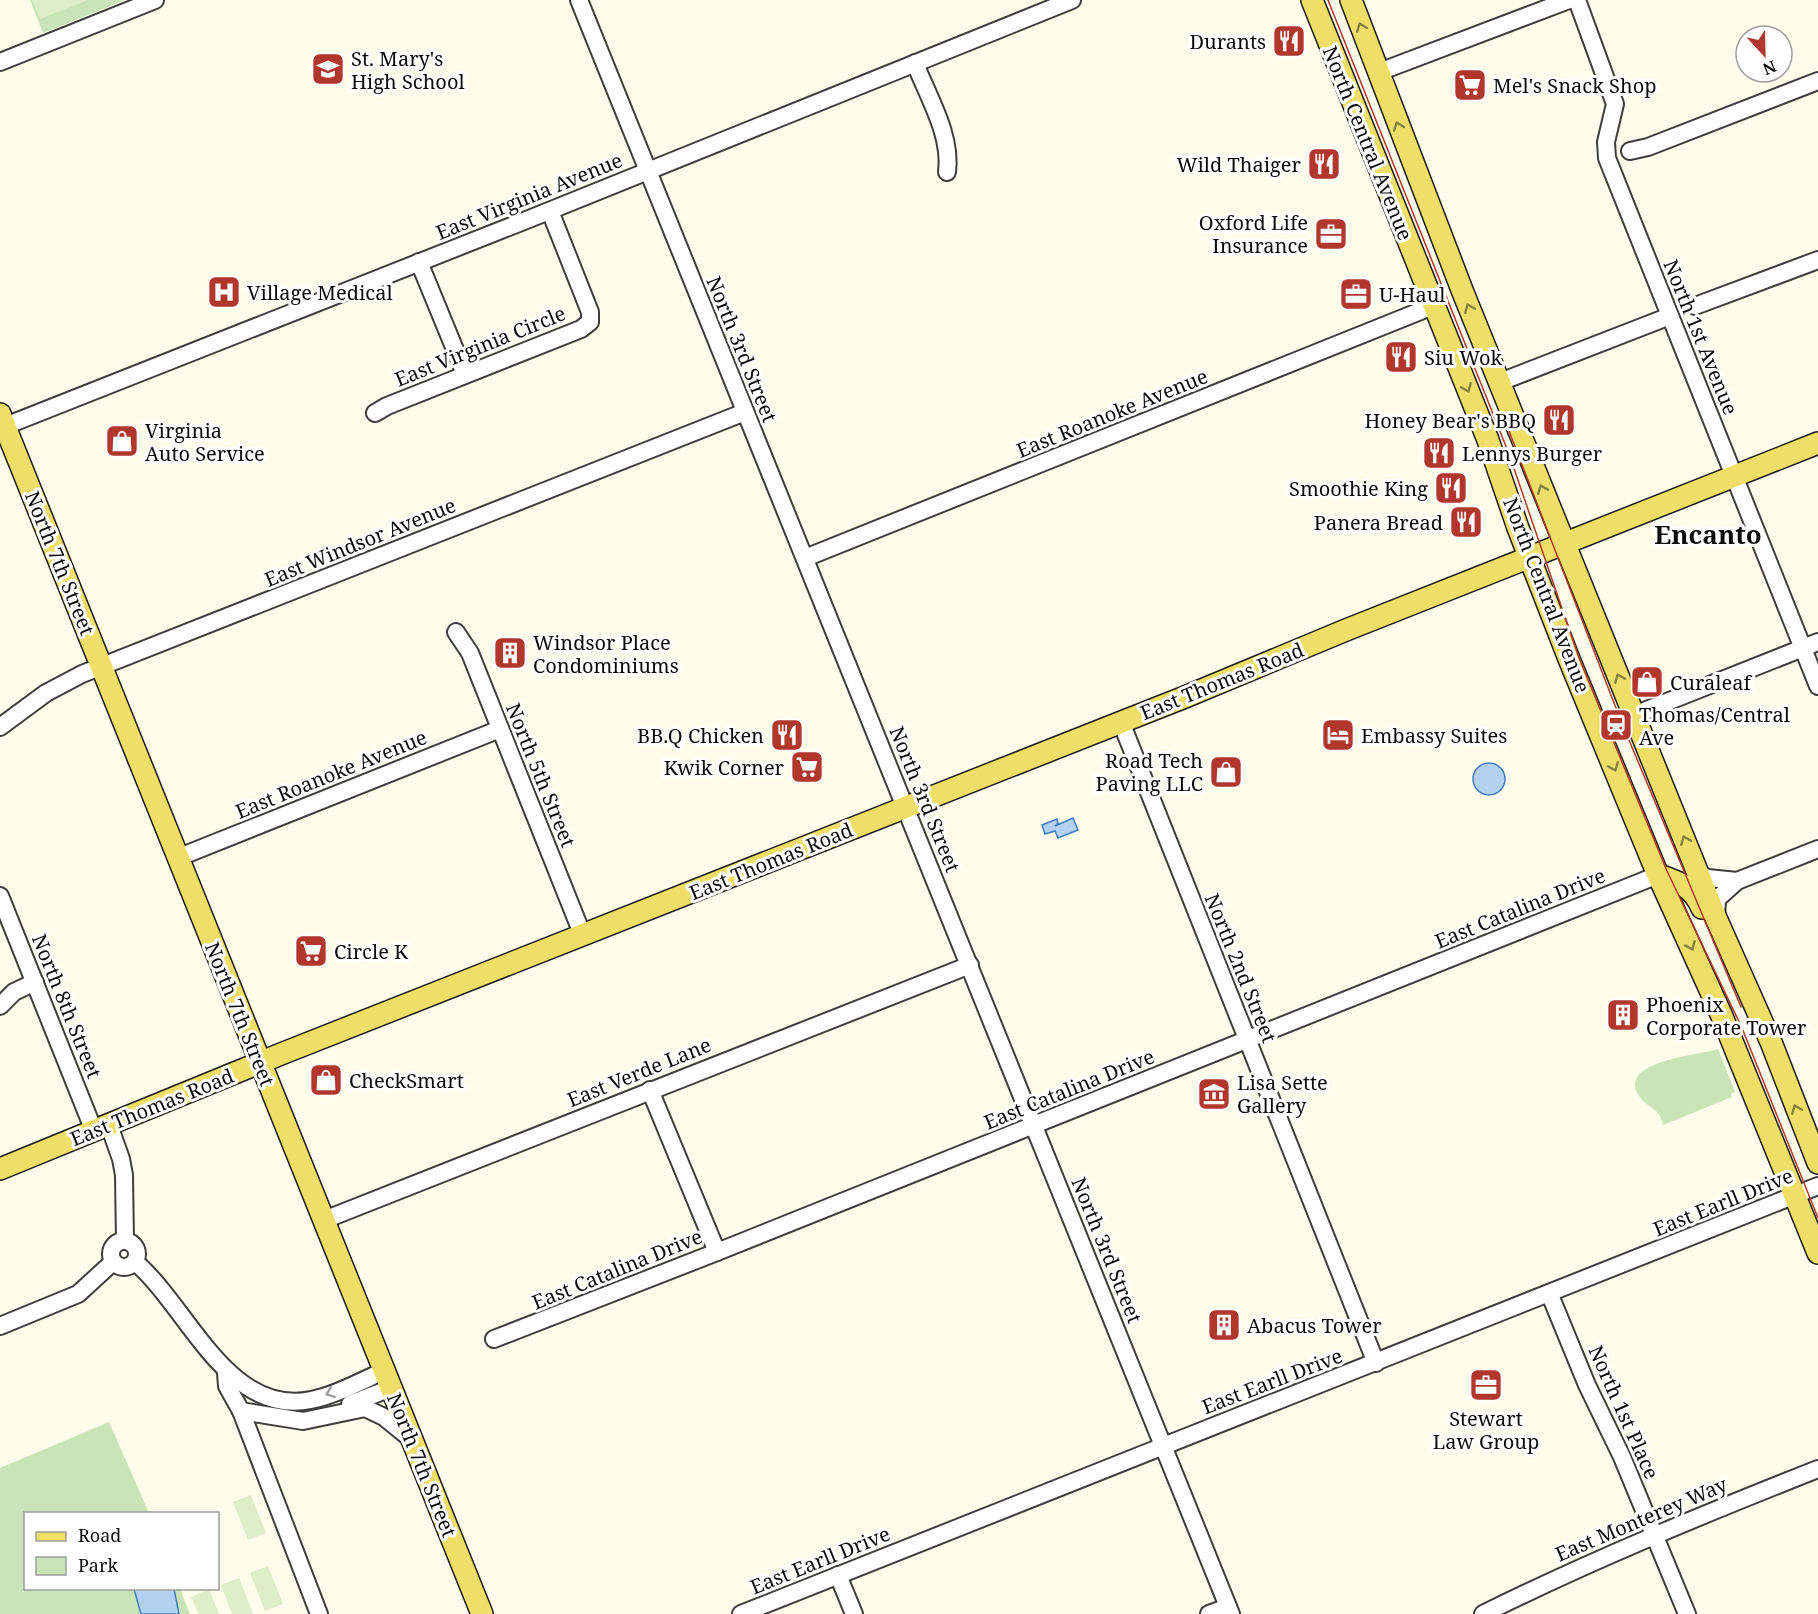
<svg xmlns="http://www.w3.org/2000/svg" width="1818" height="1614" font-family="'Noto Serif',serif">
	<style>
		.green { fill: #c9e5b7 }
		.pitch { fill: #dcedc8 }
		.water { fill: #b3d2f1; stroke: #3f7ec3; stroke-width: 1.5 }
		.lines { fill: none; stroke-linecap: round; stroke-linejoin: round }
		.minor-casing { stroke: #3e3e3e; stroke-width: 20 }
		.major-casing { stroke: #1c1c1c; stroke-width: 24 }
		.minor { stroke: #fff; stroke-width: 16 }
		.major { stroke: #efdf69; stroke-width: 21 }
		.tram { stroke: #b1372d; stroke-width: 1.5 }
		.oneway { stroke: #88803f }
		.oneway2 { stroke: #9d9d9d }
		.labels { text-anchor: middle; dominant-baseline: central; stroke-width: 6; stroke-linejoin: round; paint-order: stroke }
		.poi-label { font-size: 20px; fill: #0b0b0b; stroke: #fff; text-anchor: start }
		.street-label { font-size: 20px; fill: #0b0b0b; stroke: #fff }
		.district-label { font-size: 26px; font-weight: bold; fill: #0b0b0b; stroke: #fff }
	</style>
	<rect width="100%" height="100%" fill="#fefcea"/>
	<g class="green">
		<polygon points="30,0 125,0 43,33"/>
		<path d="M1718 1049 1735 1092 1731 1094 1732 1097 1663 1125C1661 1109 1648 1108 1640 1097 1614 1061 1701 1055 1718 1049Z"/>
		<polygon points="109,1422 149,1513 26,1514 26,1588 180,1589 190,1614 0,1614 0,1468"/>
	</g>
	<g class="pitch">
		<polygon points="32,0 88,0 40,19"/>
		<polygon points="251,1495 266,1533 248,1540 233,1502"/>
		<polygon points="268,1566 283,1604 265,1611 250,1573"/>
		<polygon points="239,1578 253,1614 232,1614 221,1585"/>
		<polygon points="209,1589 219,1614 199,1614 191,1597"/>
	</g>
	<g class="water">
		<circle cx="1489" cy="779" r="16"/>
		<polygon points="1073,818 1078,830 1058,838 1055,831 1045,834 1042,825 1057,819 1058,823 1055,826"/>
		<polygon points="134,1589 174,1589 179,1614 141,1614"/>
	</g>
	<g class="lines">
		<g class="minor-casing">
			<g id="minor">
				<polyline points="579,0 1231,1614"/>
				<polyline points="1577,0 1615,104 1606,142 1607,158 1818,686"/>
				<polyline points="0,62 155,0"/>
				<path d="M915 63C928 97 952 135 947 172"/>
				<polyline points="1379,72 1569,0"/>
				<polyline points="1630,151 1648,147 1818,81"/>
				<polyline points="419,262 465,374"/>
				<polyline points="1695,306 1818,260"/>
				<polyline points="1500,382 1670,316"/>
				<polyline points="375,413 387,406 581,329 590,322 590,312 550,211"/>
				<polyline points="0,428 529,219 1072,0"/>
				<polyline points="805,558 1433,306"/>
				<polyline points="456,632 470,653 583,936"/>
				<polyline points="1634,715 1818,642"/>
				<polyline points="1121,722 1376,1363"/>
				<polyline points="0,727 46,693 82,674 745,412"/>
				<polyline points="177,858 500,729"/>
				<polyline points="1697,873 1708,878 1737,881"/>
				<polyline points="0,896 94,1131"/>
				<polyline points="1716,918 1717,899 1737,881 1818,849"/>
				<polyline points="0,1006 14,992 35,982"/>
				<polyline points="650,1090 717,1252"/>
				<polyline points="109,1125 121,1159 124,1175 125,1241"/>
				<polyline points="324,1220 970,965"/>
				<circle cx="124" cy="1254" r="13"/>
				<path d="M135 1262C187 1305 227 1417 311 1400 336 1395 361 1381 384 1371"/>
				<polyline points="1550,1295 1587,1385 1622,1457 1687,1614"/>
				<polyline points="0,1326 78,1294 113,1262"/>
				<polyline points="494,1339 717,1252 1658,875"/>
				<polyline points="226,1373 227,1386 241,1411 303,1421 365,1408 384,1417 411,1439"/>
				<polyline points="350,1404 391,1388"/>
				<polyline points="241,1411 319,1614"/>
				<polyline points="838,1575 854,1614"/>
				<polyline points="741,1614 1818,1186"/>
				<polyline points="1209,1614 1228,1607"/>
				<path d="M1483 1614C1592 1560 1704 1514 1818 1469"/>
			</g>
		</g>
		<g class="major-casing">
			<g id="major">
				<polyline points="1312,0 1488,440 1518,528 1569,659 1658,875 1721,1014 1818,1253"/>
				<polyline points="1351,0 1462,290 1716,918 1771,1042 1818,1163"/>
				<polyline points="0,414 482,1614"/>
				<path d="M1658 875C1680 882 1693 887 1702 908"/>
				<polyline points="0,1169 281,1054 1185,697 1346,630 1818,443"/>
			</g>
		</g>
		<use href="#minor" class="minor"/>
		<use href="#major" class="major"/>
		<g class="tram">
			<polyline points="1328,0 1509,454 1579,658 1667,871 1742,1028 1818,1218"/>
			<polyline points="1509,431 1621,721 1741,1007"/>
		</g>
	</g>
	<defs><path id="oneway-chevron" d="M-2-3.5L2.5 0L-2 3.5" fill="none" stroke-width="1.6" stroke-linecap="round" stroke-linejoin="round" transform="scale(1.5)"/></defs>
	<g class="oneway">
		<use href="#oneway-chevron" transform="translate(1361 27) rotate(-111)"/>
		<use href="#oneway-chevron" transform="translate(1398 126) rotate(-110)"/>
		<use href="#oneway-chevron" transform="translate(1469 308) rotate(-112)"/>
		<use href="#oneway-chevron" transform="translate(1467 388) rotate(67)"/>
		<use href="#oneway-chevron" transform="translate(1542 489) rotate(-112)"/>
		<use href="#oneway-chevron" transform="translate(1619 678) rotate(-113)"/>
		<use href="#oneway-chevron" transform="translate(1614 767) rotate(68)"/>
		<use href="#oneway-chevron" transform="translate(1685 840) rotate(-112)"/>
		<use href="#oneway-chevron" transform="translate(1691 946) rotate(66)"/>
		<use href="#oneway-chevron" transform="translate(1796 1109) rotate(-112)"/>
	</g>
	<use class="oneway2" href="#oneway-chevron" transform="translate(330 1393) rotate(159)"/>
	<defs>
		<g id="restaurant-square" transform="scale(1.725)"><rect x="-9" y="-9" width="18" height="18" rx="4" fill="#b1372d" stroke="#fff"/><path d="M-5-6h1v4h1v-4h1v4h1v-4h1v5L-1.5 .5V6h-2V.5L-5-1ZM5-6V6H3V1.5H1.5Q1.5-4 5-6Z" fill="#fff"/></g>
		<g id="school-square" transform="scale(1.725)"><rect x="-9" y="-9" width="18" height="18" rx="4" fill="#b1372d" stroke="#fff"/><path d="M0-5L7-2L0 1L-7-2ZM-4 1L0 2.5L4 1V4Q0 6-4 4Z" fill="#fff"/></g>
		<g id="supermarket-square" transform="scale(1.725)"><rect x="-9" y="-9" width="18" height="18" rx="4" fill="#b1372d" stroke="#fff"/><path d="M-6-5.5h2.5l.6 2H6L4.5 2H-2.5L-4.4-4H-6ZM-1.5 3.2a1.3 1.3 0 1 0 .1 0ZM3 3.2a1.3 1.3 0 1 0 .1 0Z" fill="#fff"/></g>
		<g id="office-square" transform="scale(1.725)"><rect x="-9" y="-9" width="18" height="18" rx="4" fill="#b1372d" stroke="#fff"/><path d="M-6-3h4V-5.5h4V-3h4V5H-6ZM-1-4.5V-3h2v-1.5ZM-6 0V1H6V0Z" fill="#fff"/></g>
		<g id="hospital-square" transform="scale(1.725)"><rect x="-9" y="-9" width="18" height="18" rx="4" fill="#b1372d" stroke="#fff"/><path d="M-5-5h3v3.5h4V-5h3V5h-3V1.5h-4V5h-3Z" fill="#fff"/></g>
		<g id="shop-square" transform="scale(1.725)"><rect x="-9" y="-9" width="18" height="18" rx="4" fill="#b1372d" stroke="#fff"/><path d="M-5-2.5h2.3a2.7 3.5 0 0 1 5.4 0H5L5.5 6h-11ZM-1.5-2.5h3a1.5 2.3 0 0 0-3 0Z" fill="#fff"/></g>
		<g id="building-square" transform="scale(1.725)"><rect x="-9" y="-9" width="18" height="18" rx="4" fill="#b1372d" stroke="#fff"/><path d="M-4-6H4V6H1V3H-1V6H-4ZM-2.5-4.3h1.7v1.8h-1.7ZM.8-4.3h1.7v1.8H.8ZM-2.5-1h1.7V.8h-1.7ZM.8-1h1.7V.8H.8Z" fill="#fff"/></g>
		<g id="station-square" transform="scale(1.725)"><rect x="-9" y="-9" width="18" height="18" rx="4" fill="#b1372d" stroke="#fff"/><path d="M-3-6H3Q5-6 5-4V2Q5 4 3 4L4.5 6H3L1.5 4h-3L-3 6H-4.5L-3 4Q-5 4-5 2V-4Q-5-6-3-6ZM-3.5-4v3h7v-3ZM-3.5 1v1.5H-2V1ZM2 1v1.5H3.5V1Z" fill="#fff"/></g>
		<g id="hotel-square" transform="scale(1.725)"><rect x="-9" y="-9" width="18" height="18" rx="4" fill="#b1372d" stroke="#fff"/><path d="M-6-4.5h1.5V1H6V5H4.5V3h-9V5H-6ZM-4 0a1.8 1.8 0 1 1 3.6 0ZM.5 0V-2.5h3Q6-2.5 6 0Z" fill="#fff"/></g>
		<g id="museum-square" transform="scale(1.725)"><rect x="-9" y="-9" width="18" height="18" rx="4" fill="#b1372d" stroke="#fff"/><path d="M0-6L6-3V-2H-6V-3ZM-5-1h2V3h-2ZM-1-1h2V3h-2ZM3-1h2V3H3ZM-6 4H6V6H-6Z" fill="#fff"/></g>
	</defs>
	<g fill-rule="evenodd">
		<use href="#restaurant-square" x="1289" y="41"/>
		<use href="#school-square" x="328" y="69"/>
		<use href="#supermarket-square" x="1470" y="85"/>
		<use href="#restaurant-square" x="1324" y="164"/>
		<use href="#office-square" x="1331" y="234"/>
		<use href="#hospital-square" x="224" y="292"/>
		<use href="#office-square" x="1356" y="294"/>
		<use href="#restaurant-square" x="1401" y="357"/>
		<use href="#restaurant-square" x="1559" y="420"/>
		<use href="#shop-square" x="122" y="441"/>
		<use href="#restaurant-square" x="1439" y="453"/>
		<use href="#restaurant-square" x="1451" y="488"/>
		<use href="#restaurant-square" x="1466" y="522"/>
		<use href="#building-square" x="510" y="653"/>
		<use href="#shop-square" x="1647" y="682"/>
		<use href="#station-square" x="1616" y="725"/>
		<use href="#restaurant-square" x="787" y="735"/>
		<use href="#hotel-square" x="1338" y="735"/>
		<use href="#supermarket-square" x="807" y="767"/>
		<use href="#shop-square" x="1226" y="772"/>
		<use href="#supermarket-square" x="311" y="951"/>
		<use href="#building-square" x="1623" y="1015"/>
		<use href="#shop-square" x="326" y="1080"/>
		<use href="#museum-square" x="1214" y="1094"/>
		<use href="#building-square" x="1224" y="1325"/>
		<use href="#office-square" x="1486" y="1385"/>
	</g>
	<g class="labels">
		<g class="poi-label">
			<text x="1266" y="41" text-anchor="end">Durants</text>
			<text x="351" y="58">St. Mary's<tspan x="351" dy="23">High School</tspan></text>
			<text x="1493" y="85">Mel's Snack Shop</text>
			<text x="1301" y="164" text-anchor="end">Wild Thaiger</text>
			<text x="1308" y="222" text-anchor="end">Oxford Life<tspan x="1308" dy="23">Insurance</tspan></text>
			<text x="247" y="292">Village Medical</text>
			<text x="1379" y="294">U-Haul</text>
			<text x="1424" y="357">Siu Wok</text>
			<text x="1536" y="420" text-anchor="end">Honey Bear's BBQ</text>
			<text x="145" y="430">Virginia<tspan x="145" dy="23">Auto Service</tspan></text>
			<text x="1462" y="453">Lennys Burger</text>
			<text x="1428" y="488" text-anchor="end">Smoothie King</text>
			<text x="1443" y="522" text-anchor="end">Panera Bread</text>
			<text x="533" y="642">Windsor Place<tspan x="533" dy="23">Condominiums</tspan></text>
			<text x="1670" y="682">Curaleaf</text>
			<text x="1639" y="714">Thomas/Central<tspan x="1639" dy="23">Ave</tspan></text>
			<text x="764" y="735" text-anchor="end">BB.Q Chicken</text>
			<text x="1361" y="735">Embassy Suites</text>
			<text x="1203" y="760" text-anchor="end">Road Tech<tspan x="1203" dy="23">Paving LLC</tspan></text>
			<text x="784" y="767" text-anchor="end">Kwik Corner</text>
			<text x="334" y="951">Circle K</text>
			<text x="1646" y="1004">Phoenix<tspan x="1646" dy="23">Corporate Tower</tspan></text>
			<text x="349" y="1080">CheckSmart</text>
			<text x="1237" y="1082">Lisa Sette<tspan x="1237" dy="23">Gallery</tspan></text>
			<text x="1247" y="1325">Abacus Tower</text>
			<text x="1486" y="1418" text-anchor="middle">Stewart<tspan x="1486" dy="23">Law Group</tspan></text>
		</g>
		<g class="street-label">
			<text transform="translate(1368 143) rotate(68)">North Central Avenue</text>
			<text transform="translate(529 196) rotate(-22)">East Virginia Avenue</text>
			<text transform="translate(1701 337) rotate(68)">North 1st Avenue</text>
			<text transform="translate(480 346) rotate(-22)">East Virginia Circle</text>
			<text transform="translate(742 349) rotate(68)">North 3rd Street</text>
			<text transform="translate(1112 413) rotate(-22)">East Roanoke Avenue</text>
			<text transform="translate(360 542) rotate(-22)">East Windsor Avenue</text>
			<text transform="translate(60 563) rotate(68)">North 7th Street</text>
			<text transform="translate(1547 595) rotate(69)">North Central Avenue</text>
			<text transform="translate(1222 681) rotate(-22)">East Thomas Road</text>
			<text transform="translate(331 774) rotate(-22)">East Roanoke Avenue</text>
			<text transform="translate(541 775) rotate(68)">North 5th Street</text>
			<text transform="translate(925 799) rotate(68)">North 3rd Street</text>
			<text transform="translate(771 861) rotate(-22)">East Thomas Road</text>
			<text transform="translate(1520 908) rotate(-22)">East Catalina Drive</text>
			<text transform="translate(1241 968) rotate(68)">North 2nd Street</text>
			<text transform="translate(67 1006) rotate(68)">North 8th Street</text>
			<text transform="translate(240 1014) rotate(68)">North 7th Street</text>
			<text transform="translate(639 1072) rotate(-22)">East Verde Lane</text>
			<text transform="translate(1069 1089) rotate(-22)">East Catalina Drive</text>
			<text transform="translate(152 1107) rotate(-22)">East Thomas Road</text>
			<text transform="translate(1723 1202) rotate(-22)">East Earll Drive</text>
			<text transform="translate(1107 1250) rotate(68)">North 3rd Street</text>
			<text transform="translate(617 1269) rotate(-22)">East Catalina Drive</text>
			<text transform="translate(1272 1381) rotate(-21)">East Earll Drive</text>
			<text transform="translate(1624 1412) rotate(66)">North 1st Place</text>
			<text transform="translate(422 1465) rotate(68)">North 7th Street</text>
			<text transform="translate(1641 1519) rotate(-23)">East Monterey Way</text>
			<text transform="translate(820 1560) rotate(-22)">East Earll Drive</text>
		</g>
		<g class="district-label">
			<text x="1708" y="534">Encanto</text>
		</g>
	</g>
	<rect x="24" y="1512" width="195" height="78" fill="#ffffff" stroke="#9d9d9d" stroke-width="1.5"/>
	<rect x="36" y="1532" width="30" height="9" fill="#efdf69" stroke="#9d9d9d" stroke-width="1.5"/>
	<text x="78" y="1542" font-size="18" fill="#0b0b0b">Road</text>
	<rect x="36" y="1557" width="30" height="18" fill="#c9e5b7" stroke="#9d9d9d" stroke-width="1.5"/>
	<text x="78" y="1572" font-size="18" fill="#0b0b0b">Park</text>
	<g transform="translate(1764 54) rotate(158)"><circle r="28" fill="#ffffff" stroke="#9d9d9d" stroke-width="1.5"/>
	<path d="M0-4.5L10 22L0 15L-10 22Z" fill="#b1372d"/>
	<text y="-9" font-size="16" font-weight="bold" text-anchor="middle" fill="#0b0b0b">N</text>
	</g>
</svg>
